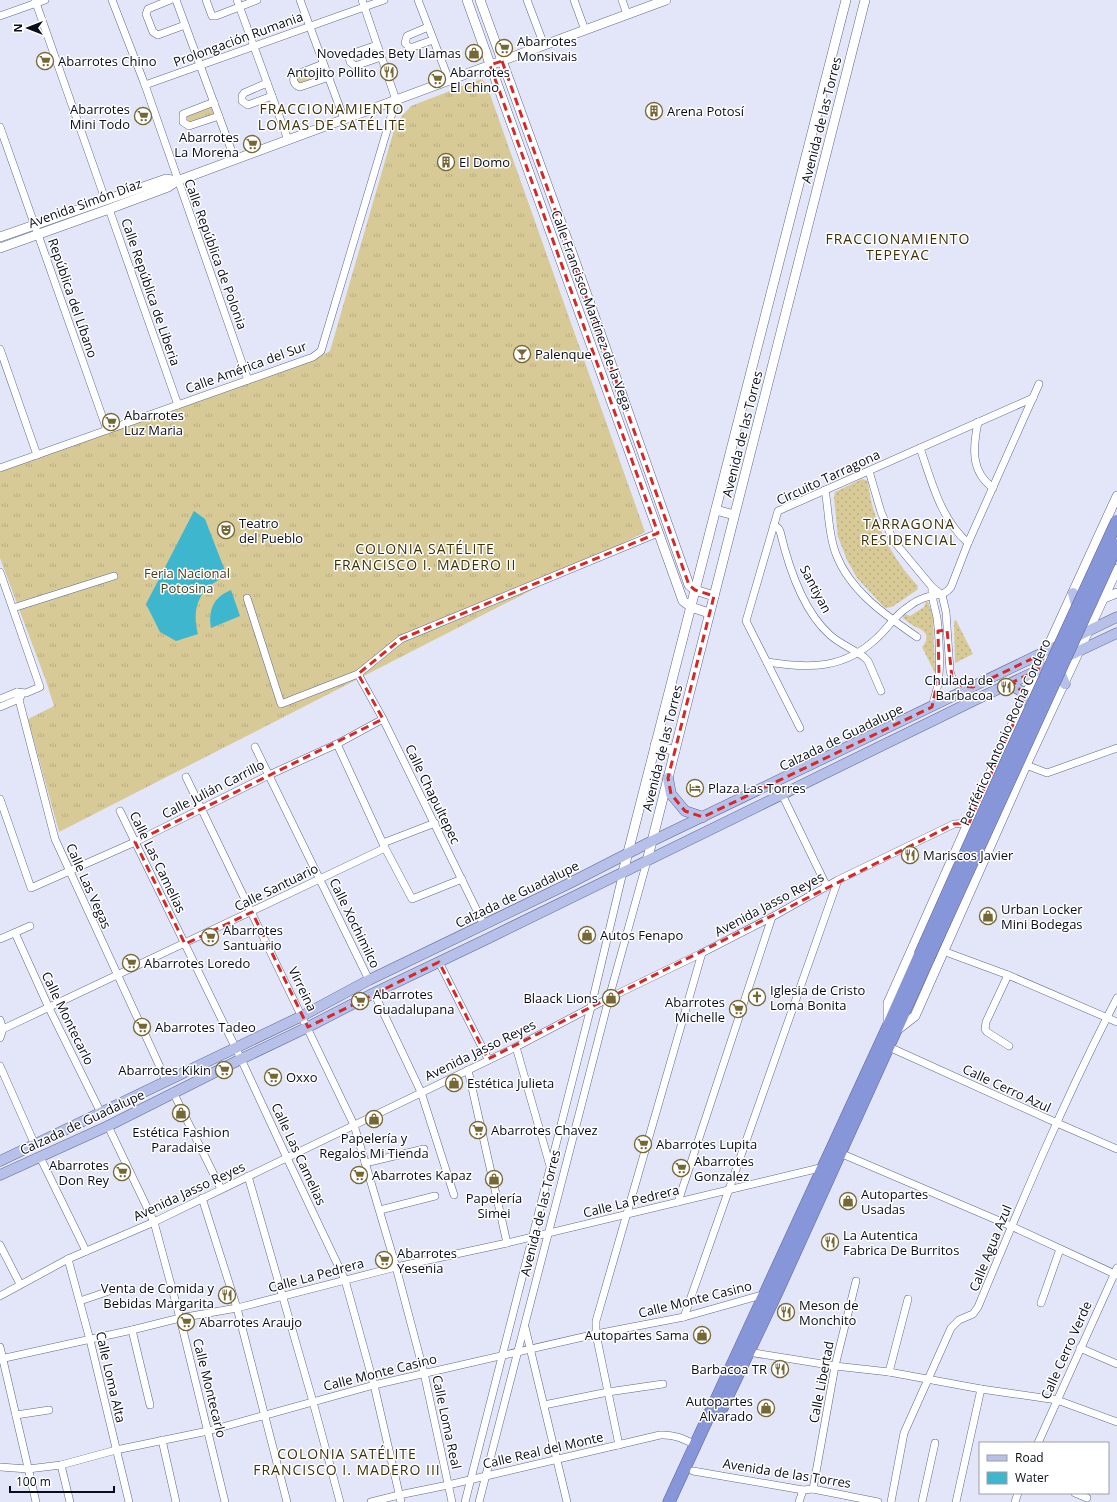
<svg xmlns="http://www.w3.org/2000/svg" width="1117" height="1502" font-family="'Open Sans',sans-serif">
	<style>
		.grass { fill: url(#grass-tufts) }
		.garden { fill: url(#garden-dots) }
		.water { fill: #3eb6ce }
		.lines { fill: none; stroke-linecap: round; stroke-linejoin: round }
		.street-casing { stroke: #5e678d; stroke-width: 8 }
		.secondary-casing { stroke: #5e678d; stroke-width: 10 }
		.primary-casing { stroke: #5b6696; stroke-width: 11 }
		.highway-casing { stroke: #5b6696; stroke-width: 13 }
		.street { stroke: #fff; stroke-width: 7 }
		.secondary { stroke: #fff; stroke-width: 9 }
		.primary { stroke: #b7c0e8; stroke-width: 10 }
		.highway { stroke: #8796d9; stroke-width: 12 }
		.highway-bridge-casing { stroke: #5b6696; stroke-width: 13; stroke-linecap: butt }
		.highway-bridge { stroke: #8796d9; stroke-width: 12 }
		.marked { fill: none; stroke: #d62828; stroke-width: 3; stroke-dasharray: 8 5; stroke-linejoin: round }
		.labels { text-anchor: middle; dominant-baseline: central; stroke-width: 3; stroke-linejoin: round; paint-order: stroke }
		.street-label { font-size: 13px; fill: #090c1b; stroke: #fff }
		.poi-label { font-size: 13px; fill: #090c1b; stroke: #fff; text-anchor: start }
		.park-label { font-size: 13px; fill: #483e19; stroke: #fff }
		.neighbourhood-label { font-size: 14px; letter-spacing: 1px; fill: #3d3207; stroke: #fff }
	</style>
	<defs>
		<pattern id="grass-tufts" width="24" height="20" patternUnits="userSpaceOnUse"><rect width="24" height="20" fill="#d8ca97"/><path d="M3 7l-1-3M5 7V3M7 7l1-3M15 17l-1-3M17 17v-4M19 17l1-3" fill="none" stroke="#b8ac82"/></pattern>
		<pattern id="garden-dots" width="8" height="8" patternUnits="userSpaceOnUse"><rect width="8" height="8" fill="#d8ca97"/><path d="M2 2h.1M6 6h.1" fill="none" stroke="#b8ac82" stroke-width="1.8" stroke-linecap="round"/></pattern>
	</defs>
	<rect width="100%" height="100%" fill="#e2e6f8"/>
	<g class="grass">
		<polygon points="320,66 323,75 298,84 296,74"/>
		<polygon points="481,79 486,83 645,532 59,832 28,719 54,706 46,681 0,558 0,471 315,359 330,351 396,123 411,106"/>
		<polygon points="211,106 214,115 188,125 184,116"/>
	</g>
	<g class="garden">
		<path d="M862 479 868 481C871 519 892 559 918 586L917 590 892 607 885 608 857 578 847 560 838 537 834 498 835 492Z"/>
		<path d="M926 602H928L933 616 935 673 922 647C931 637 926 631 916 627 913 626 907 621 903 618V615L905 614 910 616 924 607Z"/>
		<polygon points="956,620 973,654 955,663 954,621"/>
	</g>
	<g class="water">
		<path d="M194 511 205 519 227 576C200 587 191 606 198 634L176 641 160 632 146 604Z"/>
		<path d="M231 590 240 616 211 628C208 611 213 597 231 590Z"/>
	</g>
	<g class="lines">
		<g class="street-casing">
			<g id="street">
				<polyline points="35,0 105,199"/>
				<polyline points="112,0 145,85 248,380"/>
				<polyline points="170,0 148,9 146,14 153,32 158,35 185,25"/>
				<polyline points="176,0 235,160"/>
				<polyline points="206,0 212,16 216,16 257,0"/>
				<polyline points="237,0 288,140"/>
				<polyline points="300,0 344,119"/>
				<polyline points="418,0 449,80"/>
				<polyline points="527,0 544,45"/>
				<polyline points="574,0 585,30"/>
				<polyline points="622,0 627,14"/>
				<polyline points="0,16 45,0"/>
				<polyline points="428,27 407,36 405,43 410,48 433,40"/>
				<polyline points="377,45 351,54 349,57 350,62 355,66 381,57"/>
				<path d="M323 64 295 75C292 80 294 85 300 87L329 77"/>
				<polyline points="267,83 244,93 242,96 242,101 248,105 272,96"/>
				<polyline points="145,85 384,0"/>
				<polyline points="214,102 183,114 183,122 189,126 219,116"/>
				<polyline points="0,127 107,430"/>
				<polyline points="109,209 178,405"/>
				<polyline points="0,349 37,455"/>
				<path d="M978 422C973 447 970 471 993 488"/>
				<path d="M920 448C932 482 940 518 968 543"/>
				<polyline points="0,468 313,357 321,351 396,100 362,0"/>
				<polyline points="869,471 881,512 893,540 932,587"/>
				<path d="M825 490C829 511 828 534 836 554 850 591 885 615 917 637"/>
				<path d="M774 525 778 528 780 531C788 565 803 611 830 635 840 644 853 649 864 657L868 661 881 691"/>
				<polyline points="0,572 40,687 26,693 17,692 0,699"/>
				<polyline points="247,598 281,704 358,674 401,639 658,533"/>
				<polyline points="13,608 114,576"/>
				<path d="M767 662C811 669 845 669 878 637 888 628 896 614 908 607 913 603 918 600 924 598 934 594 944 597 951 587L968 543 1039 384"/>
				<polyline points="358,674 383,719 484,925"/>
				<polyline points="17,692 55,839 166,1080"/>
				<polyline points="0,707 19,699 21,696"/>
				<path d="M932 707C934 699 937 691 938 683 941 667 939 634 937 618 935 607 931 598 932 587L942 595 946 612 950 671 952 678 956 683 971 687"/>
				<polyline points="800,728 746,621 778,511 1033,398"/>
				<polyline points="337,744 385,848 412,899 462,879"/>
				<polyline points="255,747 369,980"/>
				<polyline points="1026,765 1047,773 1117,748"/>
				<polyline points="186,777 354,1125 396,1267 424,1373 452,1502"/>
				<polyline points="776,782 827,887"/>
				<polyline points="0,799 31,888 135,842 269,775 337,744 383,719"/>
				<polyline points="120,811 241,1059 287,1158 345,1280 374,1385 401,1502"/>
				<polyline points="383,843 435,823"/>
				<polyline points="15,933 49,1008 101,1113"/>
				<polyline points="0,939 30,926"/>
				<polyline points="943,951 1008,975 1117,1022"/>
				<polyline points="439,962 488,1059"/>
				<polyline points="1008,975 986,1022 985,1029 987,1032 1009,1046"/>
				<polyline points="374,993 421,1092 454,1195"/>
				<polyline points="0,1020 3,1029 0,1038"/>
				<polyline points="3,1029 385,848"/>
				<polyline points="516,1047 550,1166"/>
				<polyline points="889,1047 1057,1123 1117,1149"/>
				<polyline points="0,1066 35,1145"/>
				<polyline points="468,1070 507,1243"/>
				<polyline points="173,1092 221,1189"/>
				<polyline points="108,1126 154,1222 180,1318 225,1502"/>
				<polyline points="840,1153 1011,1226 1117,1275"/>
				<polyline points="40,1157 86,1251"/>
				<polyline points="365,1163 424,1149"/>
				<polyline points="248,1176 313,1402 340,1502"/>
				<polyline points="202,1198 237,1308 287,1502"/>
				<polyline points="678,1202 772,917"/>
				<polyline points="380,1210 435,1196"/>
				<polyline points="0,1245 20,1284"/>
				<polyline points="68,1259 90,1340 129,1502"/>
				<polyline points="0,1296 68,1259 154,1222 516,1047 609,998 702,953 772,917 838,880 954,824 969,823"/>
				<polyline points="80,1301 115,1289"/>
				<polyline points="1041,1303 1060,1249"/>
				<polyline points="684,1317 838,880"/>
				<polyline points="525,1327 567,1502"/>
				<polyline points="132,1330 150,1405"/>
				<polyline points="0,1347 36,1502"/>
				<polyline points="1080,1348 1117,1364"/>
				<polyline points="748,1352 835,1366 889,1372 981,1389 1057,1400 1117,1422"/>
				<polyline points="0,1359 132,1330 180,1318 237,1308 396,1267 507,1243 824,1167"/>
				<polyline points="889,1372 908,1299"/>
				<polyline points="544,1405 608,1392 663,1384"/>
				<polyline points="16,1415 49,1410"/>
				<polyline points="162,1440 176,1502"/>
				<polyline points="1038,1443 1117,1268"/>
				<polyline points="619,1445 596,1334 596,1321 702,953"/>
				<polyline points="61,1465 70,1502"/>
				<polyline points="0,1467 28,1469 61,1465 116,1450 208,1431 374,1385 596,1334 684,1317 765,1294"/>
				<polyline points="693,1471 803,1490 813,1489 878,1502"/>
				<polyline points="813,1489 835,1366 856,1281"/>
				<polyline points="1075,1493 1087,1498"/>
				<path d="M371 1502 399 1495 448 1485 660 1435C674 1434 684 1439 696 1445"/>
				<polyline points="465,1502 591,1007 623,872"/>
				<polyline points="479,1502 609,998 647,861"/>
				<polyline points="799,1502 803,1490"/>
				<path d="M891 1502 904 1433 951 1328 959 1320 973 1314 978 1307C1021 1203 1065 1098 1117 998"/>
				<polyline points="922,1502 935,1443"/>
				<polyline points="956,1502 981,1389"/>
				<polyline points="1015,1502 1018,1493"/>
			</g>
		</g>
		<g class="secondary-casing">
			<g id="secondary">
				<polyline points="467,0 683,601 691,607 709,613"/>
				<polyline points="480,0 575,261 689,585 695,590 714,596"/>
				<polyline points="0,237 166,179 177,181"/>
				<polyline points="0,248 109,209 168,187 177,181 666,0"/>
				<polyline points="716,510 734,515"/>
				<polyline points="1104,598 1117,593"/>
				<polyline points="655,745 675,751"/>
				<polyline points="647,861 865,0"/>
				<polyline points="623,872 846,0"/>
				<polyline points="888,1024 888,1003 999,754 1117,496"/>
				<polyline points="897,1030 915,1016 1026,765 1117,569"/>
			</g>
		</g>
		<g class="primary-casing">
			<g id="primary">
				<polyline points="1073,593 1078,612"/>
				<polyline points="1057,665 1065,684"/>
				<path d="M1004 687C1012 686 1017 687 1023 693V702"/>
				<polyline points="668,778 671,794 685,811 703,817"/>
				<polyline points="0,1161 302,1016 369,980 568,884 652,841 1117,617"/>
				<polyline points="0,1175 108,1126 241,1059 308,1027 374,993 489,938 977,699 1117,633"/>
			</g>
		</g>
		<g class="highway-casing">
			<g id="highway">
				<polyline points="722,1408 777,1292 928,959"/>
				<polyline points="669,1502 888,1027 920,955"/>
			</g>
		</g>
		<use href="#street" class="street"/>
		<use href="#secondary" class="secondary"/>
		<use href="#primary" class="primary"/>
		<use href="#highway" class="highway"/>
		<g class="highway-bridge-casing">
			<g id="highway-bridge">
				<polyline points="920,955 1008,758 1117,521"/>
				<polyline points="928,959 1117,545"/>
			</g>
		</g>
		<use href="#highway-bridge" class="highway-bridge"/>
	</g>
	<path class="marked" d="M502 61 689 585 695 590 714 596 668 778 671 794 685 811 703 817 932 707 939 674 938 631 947 630 952 678 962 686 973 687 1046 652 1038 670 1013 682 1023 693V702L969 823 954 824 488 1059 439 962 308 1027 252 912 185 944 135 842 383 719 358 674 401 639 658 533 490 65Z"/>
	<defs>
		<g id="supermarket-ring" transform="scale(0.9)"><circle r="9.5" fill="#fff" stroke="#766835" stroke-width="1.5"/><path d="M-6-5.5h2.5l.6 2H6L4.5 2H-2.5L-4.4-4H-6ZM-1.5 3.2a1.3 1.3 0 1 0 .1 0ZM3 3.2a1.3 1.3 0 1 0 .1 0Z" fill="#766835"/></g>
		<g id="shop-ring" transform="scale(0.9)"><circle r="9.5" fill="#fff" stroke="#766835" stroke-width="1.5"/><path d="M-5-2.5h2.3a2.7 3.5 0 0 1 5.4 0H5L5.5 6h-11ZM-1.5-2.5h3a1.5 2.3 0 0 0-3 0Z" fill="#766835"/></g>
		<g id="restaurant-ring" transform="scale(0.9)"><circle r="9.5" fill="#fff" stroke="#766835" stroke-width="1.5"/><path d="M-5-6h1v4h1v-4h1v4h1v-4h1v5L-1.5 .5V6h-2V.5L-5-1ZM5-6V6H3V1.5H1.5Q1.5-4 5-6Z" fill="#766835"/></g>
		<g id="building-ring" transform="scale(0.9)"><circle r="9.5" fill="#fff" stroke="#766835" stroke-width="1.5"/><path d="M-4-6H4V6H1V3H-1V6H-4ZM-2.5-4.3h1.7v1.8h-1.7ZM.8-4.3h1.7v1.8H.8ZM-2.5-1h1.7V.8h-1.7ZM.8-1h1.7V.8H.8Z" fill="#766835"/></g>
		<g id="bar-ring" transform="scale(0.9)"><circle r="9.5" fill="#fff" stroke="#766835" stroke-width="1.5"/><path d="M-6-5H6L.8 .8V4.5H3.5V6h-7V4.5H-.8V.8Z" fill="#766835"/></g>
		<g id="theatre-ring" transform="scale(0.9)"><circle r="9.5" fill="#fff" stroke="#766835" stroke-width="1.5"/><path d="M-5-5.5Q0-4 5-5.5V0Q5 5 0 6Q-5 5-5 0ZM-3.3-2.5H-1v1.5H-3.3ZM1-2.5H3.3v1.5H1ZM-2.8 1Q0 5.5 2.8 1Z" fill="#766835"/></g>
		<g id="hotel-ring" transform="scale(0.9)"><circle r="9.5" fill="#fff" stroke="#766835" stroke-width="1.5"/><path d="M-6-4.5h1.5V1H6V5H4.5V3h-9V5H-6ZM-4 0a1.8 1.8 0 1 1 3.6 0ZM.5 0V-2.5h3Q6-2.5 6 0Z" fill="#766835"/></g>
		<g id="church-ring" transform="scale(0.9)"><circle r="9.5" fill="#fff" stroke="#766835" stroke-width="1.5"/><path d="M-1.2-6h2.4v3.5h3.3v2.4h-3.3V6h-2.4V-.1h-3.3v-2.4h3.3Z" fill="#766835"/></g>
	</defs>
	<g fill-rule="evenodd">
		<use href="#supermarket-ring" x="504" y="48"/>
		<use href="#shop-ring" x="474" y="53"/>
		<use href="#supermarket-ring" x="45" y="61"/>
		<use href="#restaurant-ring" x="389" y="72"/>
		<use href="#supermarket-ring" x="437" y="79"/>
		<use href="#building-ring" x="654" y="111"/>
		<use href="#supermarket-ring" x="143" y="116"/>
		<use href="#supermarket-ring" x="252" y="144"/>
		<use href="#building-ring" x="446" y="162"/>
		<use href="#bar-ring" x="522" y="354"/>
		<use href="#supermarket-ring" x="111" y="422"/>
		<use href="#theatre-ring" x="226" y="530"/>
		<use href="#restaurant-ring" x="1006" y="687"/>
		<use href="#hotel-ring" x="695" y="788"/>
		<use href="#restaurant-ring" x="910" y="855"/>
		<use href="#shop-ring" x="988" y="916"/>
		<use href="#shop-ring" x="587" y="935"/>
		<use href="#supermarket-ring" x="210" y="937"/>
		<use href="#supermarket-ring" x="131" y="963"/>
		<use href="#church-ring" x="757" y="997"/>
		<use href="#shop-ring" x="611" y="998"/>
		<use href="#supermarket-ring" x="360" y="1001"/>
		<use href="#supermarket-ring" x="738" y="1009"/>
		<use href="#supermarket-ring" x="142" y="1027"/>
		<use href="#supermarket-ring" x="224" y="1070"/>
		<use href="#supermarket-ring" x="273" y="1077"/>
		<use href="#shop-ring" x="454" y="1083"/>
		<use href="#shop-ring" x="181" y="1113"/>
		<use href="#shop-ring" x="374" y="1119"/>
		<use href="#supermarket-ring" x="478" y="1130"/>
		<use href="#supermarket-ring" x="643" y="1144"/>
		<use href="#supermarket-ring" x="681" y="1168"/>
		<use href="#supermarket-ring" x="122" y="1172"/>
		<use href="#supermarket-ring" x="359" y="1175"/>
		<use href="#shop-ring" x="494" y="1179"/>
		<use href="#shop-ring" x="848" y="1201"/>
		<use href="#restaurant-ring" x="830" y="1242"/>
		<use href="#supermarket-ring" x="384" y="1260"/>
		<use href="#restaurant-ring" x="227" y="1295"/>
		<use href="#restaurant-ring" x="786" y="1312"/>
		<use href="#supermarket-ring" x="186" y="1322"/>
		<use href="#shop-ring" x="702" y="1335"/>
		<use href="#restaurant-ring" x="780" y="1369"/>
		<use href="#shop-ring" x="766" y="1408"/>
	</g>
	<g class="labels">
		<g class="street-label">
			<text transform="translate(238 39) rotate(-20)">Prolongación Rumania</text>
			<text transform="translate(821 120) rotate(-76)">Avenida de las Torres</text>
			<text transform="translate(85 203) rotate(-20)">Avenida Simón Díaz</text>
			<text transform="translate(216 254) rotate(70)">Calle República de Polonia</text>
			<text transform="translate(151 292) rotate(71)">Calle República de Liberia</text>
			<text transform="translate(73 298) rotate(71)">República del Líbano</text>
			<text transform="translate(592 310) rotate(70)">Calle Francisco Martínez de la Vega</text>
			<text transform="translate(246 367) rotate(-20)">Calle América del Sur</text>
			<text transform="translate(742 434) rotate(-76)">Avenida de las Torres</text>
			<text transform="translate(828 477) rotate(-25)">Circuito Tarragona</text>
			<text transform="translate(816 589) rotate(62)">Santiyan</text>
			<text transform="translate(1005 732) rotate(-66)">Periférico Antonio Rocha Cordero</text>
			<text transform="translate(841 737) rotate(-26)">Calzada de Guadalupe</text>
			<text transform="translate(662 748) rotate(-76)">Avenida de las Torres</text>
			<text transform="translate(213 789) rotate(-27)">Calle Julián Carrillo</text>
			<text transform="translate(433 794) rotate(64)">Calle Chapultepec</text>
			<text transform="translate(158 862) rotate(64)">Calle Las Camelias</text>
			<text transform="translate(89 886) rotate(66)">Calle Las Vegas</text>
			<text transform="translate(276 887) rotate(-26)">Calle Santuario</text>
			<text transform="translate(517 894) rotate(-26)">Calzada de Guadalupe</text>
			<text transform="translate(769 904) rotate(-28)">Avenida Jasso Reyes</text>
			<text transform="translate(355 923) rotate(64)">Calle Xochimilco</text>
			<text transform="translate(303 989) rotate(64)">Virreina</text>
			<text transform="translate(68 1018) rotate(64)">Calle Montecarlo</text>
			<text transform="translate(480 1050) rotate(-26)">Avenida Jasso Reyes</text>
			<text transform="translate(1007 1088) rotate(25)">Calle Cerro Azul</text>
			<text transform="translate(82 1122) rotate(-25)">Calzada de Guadalupe</text>
			<text transform="translate(299 1154) rotate(65)">Calle Las Camelias</text>
			<text transform="translate(189 1191) rotate(-25)">Avenida Jasso Reyes</text>
			<text transform="translate(631 1201) rotate(-14)">Calle La Pedrera</text>
			<text transform="translate(540 1213) rotate(-76)">Avenida de las Torres</text>
			<text transform="translate(990 1248) rotate(-68)">Calle Agua Azul</text>
			<text transform="translate(316 1275) rotate(-15)">Calle La Pedrera</text>
			<text transform="translate(695 1299) rotate(-14)">Calle Monte Casino</text>
			<text transform="translate(1066 1350) rotate(-66)">Calle Cerro Verde</text>
			<text transform="translate(380 1372) rotate(-14)">Calle Monte Casino</text>
			<text transform="translate(111 1377) rotate(77)">Calle Loma Alta</text>
			<text transform="translate(821 1382) rotate(-79)">Calle Libertad</text>
			<text transform="translate(210 1388) rotate(76)">Calle Montecarlo</text>
			<text transform="translate(447 1422) rotate(78)">Calle Loma Real</text>
			<text transform="translate(543 1450) rotate(-13)">Calle Real del Monte</text>
			<text transform="translate(787 1473) rotate(9)">Avenida de las Torres</text>
		</g>
		<g class="poi-label">
			<text x="517" y="41">Abarrotes<tspan x="517" dy="15">Monsivais</tspan></text>
			<text x="461" y="53" text-anchor="end">Novedades Bety Llamas</text>
			<text x="58" y="61">Abarrotes Chino</text>
			<text x="376" y="72" text-anchor="end">Antojito Pollito</text>
			<text x="450" y="72">Abarrotes<tspan x="450" dy="15">El Chino</tspan></text>
			<text x="130" y="109" text-anchor="end">Abarrotes<tspan x="130" dy="15">Mini Todo</tspan></text>
			<text x="667" y="111">Arena Potosí</text>
			<text x="239" y="137" text-anchor="end">Abarrotes<tspan x="239" dy="15">La Morena</tspan></text>
			<text x="459" y="162">El Domo</text>
			<text x="535" y="354">Palenque</text>
			<text x="124" y="415">Abarrotes<tspan x="124" dy="15">Luz Maria</tspan></text>
			<text x="239" y="523">Teatro<tspan x="239" dy="15">del Pueblo</tspan></text>
			<text x="993" y="680" text-anchor="end">Chulada de<tspan x="993" dy="15">Barbacoa</tspan></text>
			<text x="708" y="788">Plaza Las Torres</text>
			<text x="923" y="855">Mariscos Javier</text>
			<text x="1001" y="909">Urban Locker<tspan x="1001" dy="15">Mini Bodegas</tspan></text>
			<text x="223" y="930">Abarrotes<tspan x="223" dy="15">Santuario</tspan></text>
			<text x="600" y="935">Autos Fenapo</text>
			<text x="144" y="963">Abarrotes Loredo</text>
			<text x="770" y="990">Iglesia de Cristo<tspan x="770" dy="15">Loma Bonita</tspan></text>
			<text x="373" y="994">Abarrotes<tspan x="373" dy="15">Guadalupana</tspan></text>
			<text x="598" y="998" text-anchor="end">Blaack Lions</text>
			<text x="725" y="1002" text-anchor="end">Abarrotes<tspan x="725" dy="15">Michelle</tspan></text>
			<text x="155" y="1027">Abarrotes Tadeo</text>
			<text x="211" y="1070" text-anchor="end">Abarrotes Kikin</text>
			<text x="286" y="1077">Oxxo</text>
			<text x="467" y="1083">Estética Julieta</text>
			<text x="491" y="1130">Abarrotes Chavez</text>
			<text x="181" y="1132" text-anchor="middle">Estética Fashion<tspan x="181" dy="15">Paradaise</tspan></text>
			<text x="374" y="1138" text-anchor="middle">Papelería y<tspan x="374" dy="15">Regalos Mi Tienda</tspan></text>
			<text x="656" y="1144">Abarrotes Lupita</text>
			<text x="694" y="1161">Abarrotes<tspan x="694" dy="15">Gonzalez</tspan></text>
			<text x="109" y="1165" text-anchor="end">Abarrotes<tspan x="109" dy="15">Don Rey</tspan></text>
			<text x="372" y="1175">Abarrotes Kapaz</text>
			<text x="861" y="1194">Autopartes<tspan x="861" dy="15">Usadas</tspan></text>
			<text x="494" y="1198" text-anchor="middle">Papelería<tspan x="494" dy="15">Simei</tspan></text>
			<text x="843" y="1235">La Autentica<tspan x="843" dy="15">Fabrica De Burritos</tspan></text>
			<text x="397" y="1253">Abarrotes<tspan x="397" dy="15">Yesenia</tspan></text>
			<text x="214" y="1288" text-anchor="end">Venta de Comida y<tspan x="214" dy="15">Bebidas Margarita</tspan></text>
			<text x="799" y="1305">Meson de<tspan x="799" dy="15">Monchito</tspan></text>
			<text x="199" y="1322">Abarrotes Araujo</text>
			<text x="689" y="1335" text-anchor="end">Autopartes Sama</text>
			<text x="767" y="1369" text-anchor="end">Barbacoa TR</text>
			<text x="753" y="1401" text-anchor="end">Autopartes<tspan x="753" dy="15">Alvarado</tspan></text>
		</g>
		<g class="park-label">
			<text x="187" y="573">Feria Nacional<tspan x="187" dy="15">Potosina</tspan></text>
		</g>
		<g class="neighbourhood-label">
			<text x="332" y="108">FRACCIONAMIENTO<tspan x="332" dy="16">LOMAS DE SATÉLITE</tspan></text>
			<text x="898" y="238">FRACCIONAMIENTO<tspan x="898" dy="16">TEPEYAC</tspan></text>
			<text x="909" y="523">TARRAGONA<tspan x="909" dy="16">RESIDENCIAL</tspan></text>
			<text x="425" y="548">COLONIA SATÉLITE<tspan x="425" dy="16">FRANCISCO I. MADERO II</tspan></text>
			<text x="347" y="1453">COLONIA SATÉLITE<tspan x="347" dy="16">FRANCISCO I. MADERO III</tspan></text>
		</g>
	</g>
	<rect x="979" y="1442" width="130" height="52" fill="#ffffff" stroke="#9d9ea4"/>
	<rect x="987" y="1455" width="20" height="6" fill="#b7c0e8" stroke="#9d9ea4"/>
	<text x="1015" y="1462" font-size="12" fill="#090c1b">Road</text>
	<rect x="987" y="1472" width="20" height="12" fill="#3eb6ce" stroke="#9d9ea4"/>
	<text x="1015" y="1482" font-size="12" fill="#090c1b">Water</text>
	<g transform="translate(28 28) rotate(270)" stroke="#ffffff" stroke-width="3" paint-order="stroke">
	<path d="M0-3L7 15L0 10L-7 15Z" fill="#090c1b"/>
	<text y="-6" font-size="11" font-weight="bold" text-anchor="middle" fill="#090c1b">N</text>
	</g>
	<path d="M10 1486v6h104v-6" fill="none" stroke="#090c1b" stroke-width="2"/>
	<text x="16" y="1486" font-size="12" fill="#090c1b" stroke="#ffffff" stroke-width="3" paint-order="stroke">100 m</text>
</svg>
